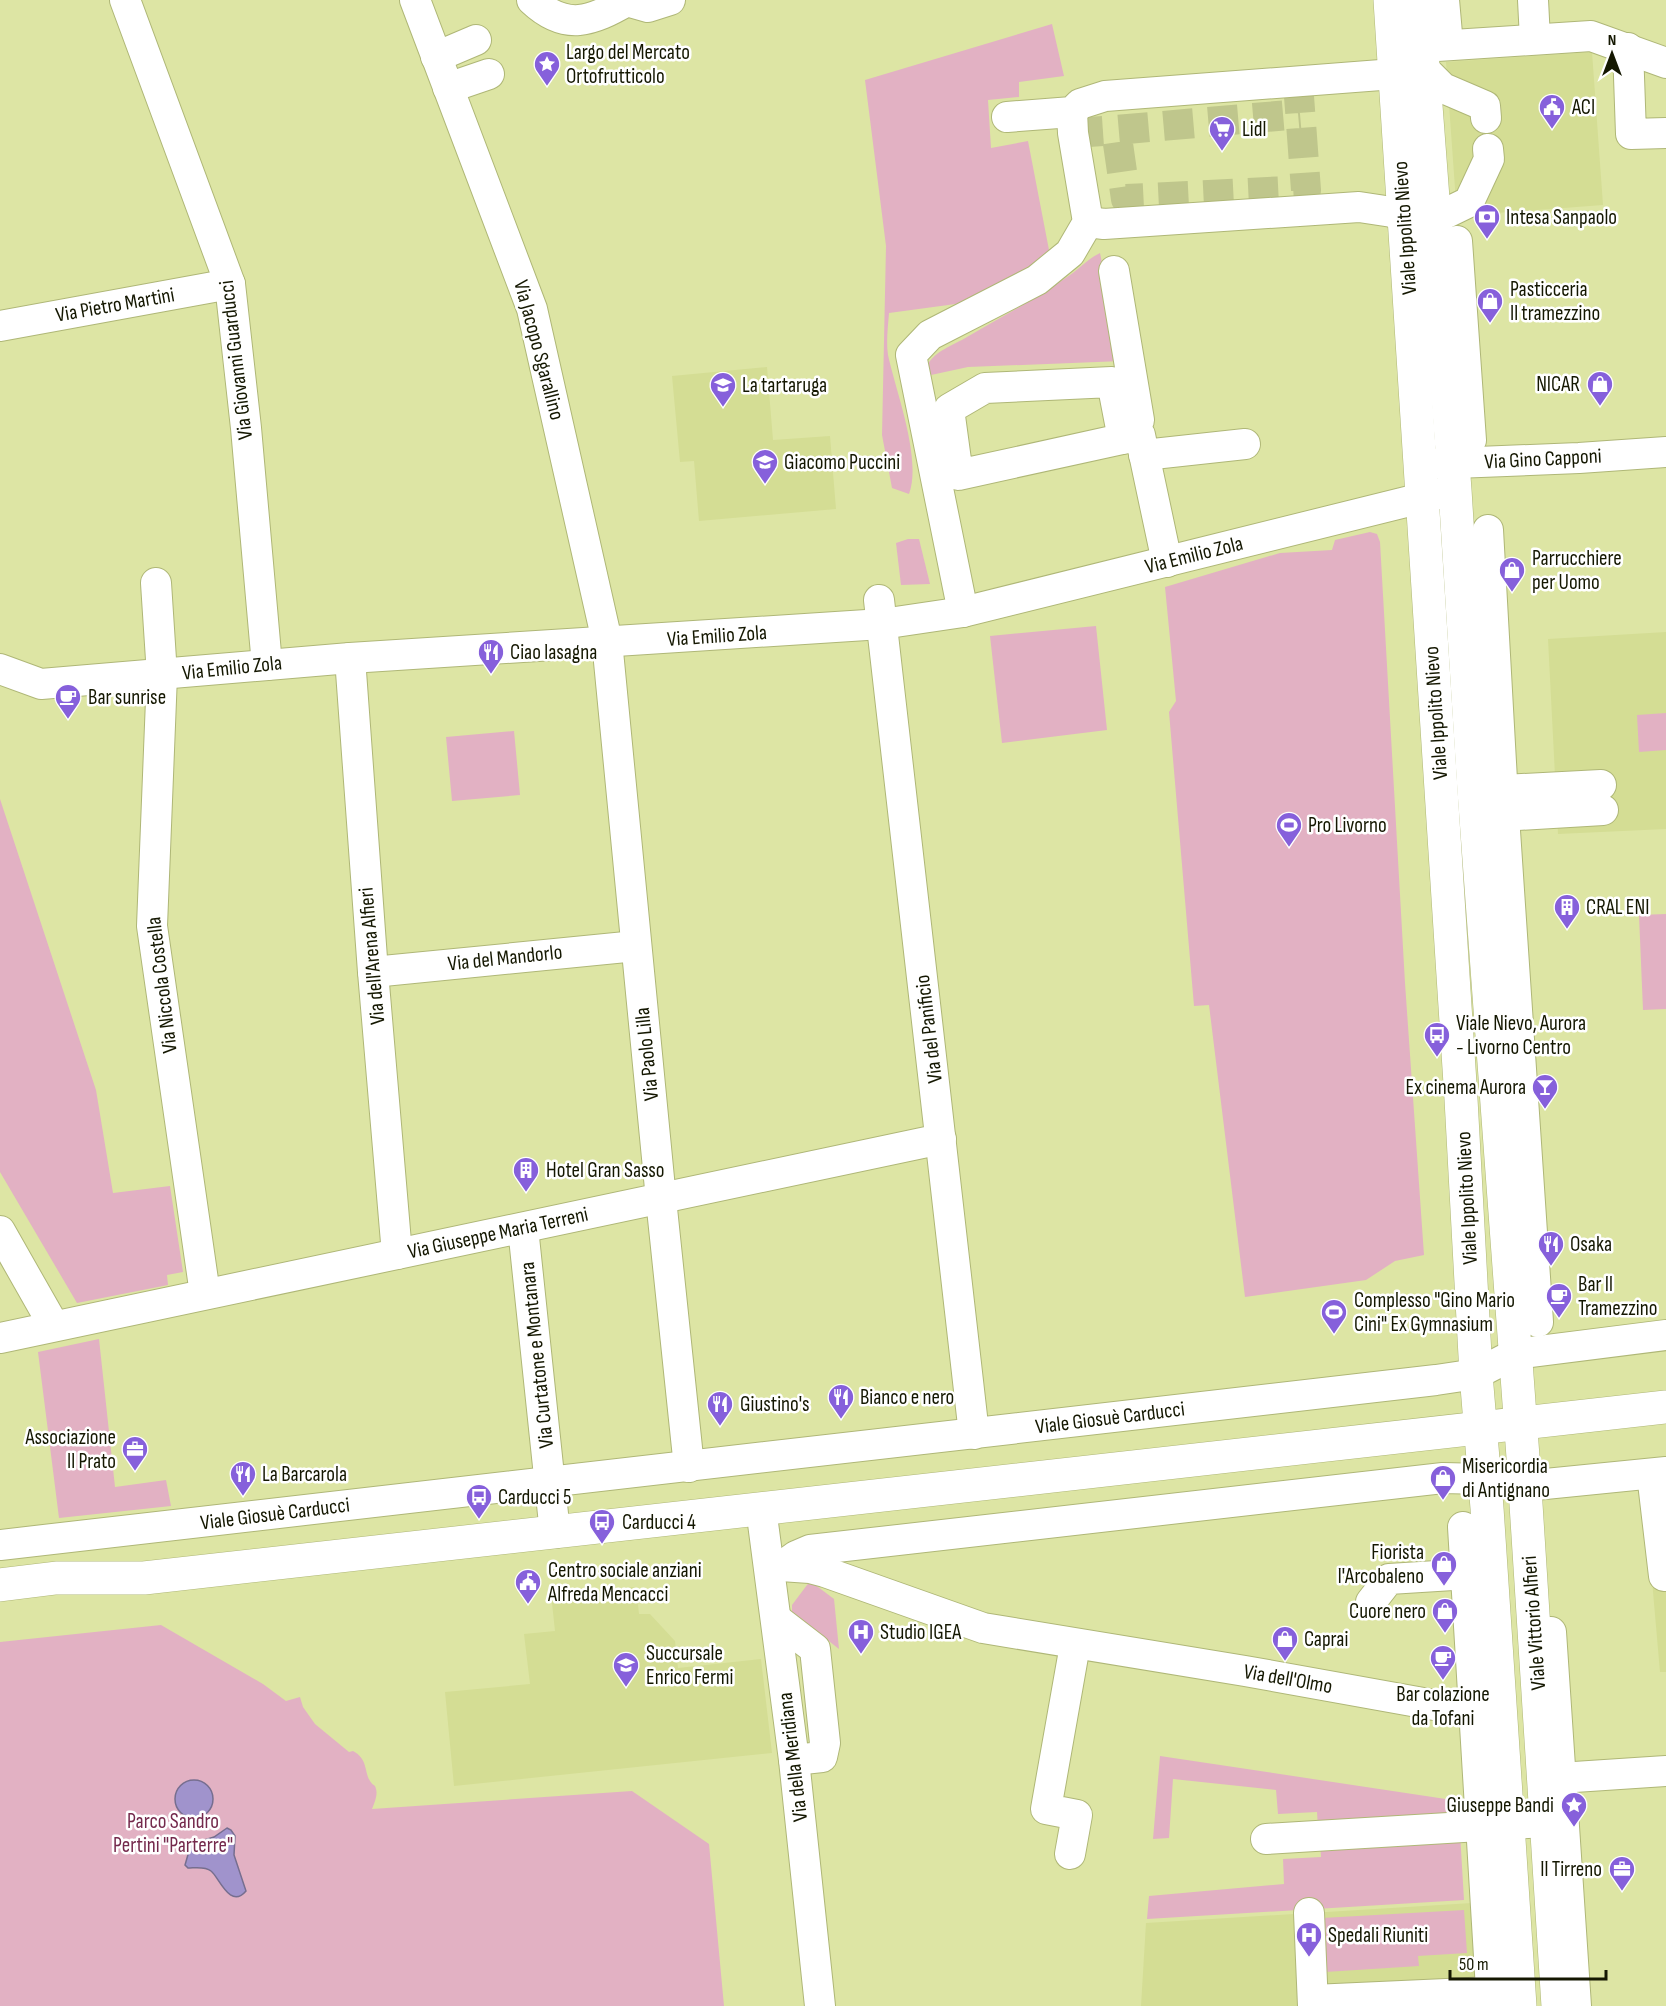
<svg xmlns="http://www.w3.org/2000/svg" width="1666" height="2006" font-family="'Sofia Sans Condensed',sans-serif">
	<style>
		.built { fill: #d4dd94 }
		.green { fill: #e2b1c3 }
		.water { fill: #a093cc; stroke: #766e8f; stroke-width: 1.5 }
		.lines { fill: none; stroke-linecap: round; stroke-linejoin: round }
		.minor-tunnel { stroke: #bfc68c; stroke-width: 30; stroke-dasharray: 30 15; stroke-linecap: butt }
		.minor-casing { stroke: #afb777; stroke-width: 32 }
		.major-casing { stroke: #afb777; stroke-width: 34 }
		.minor { stroke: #fff; stroke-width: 30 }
		.major { stroke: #fff; stroke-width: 33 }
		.labels { text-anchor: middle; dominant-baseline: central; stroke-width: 5; stroke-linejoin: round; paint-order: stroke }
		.poi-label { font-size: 21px; fill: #141701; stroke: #fff; text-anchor: start }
		.street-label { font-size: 21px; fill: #141701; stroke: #fff }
		.park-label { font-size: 21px; fill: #74294c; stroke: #fff }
	</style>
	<rect width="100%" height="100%" fill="#dde5a4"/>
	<g class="built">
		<polygon points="1592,52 1603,205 1457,216 1446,62"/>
		<polygon points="767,367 773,440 830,436 836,509 699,521 694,461 680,462 672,376"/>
		<polygon points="1666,632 1666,829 1558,834 1548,639"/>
		<polygon points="1666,1497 1666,1672 1660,1672 1645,1500"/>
		<polygon points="636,1587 639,1614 650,1614 675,1641 678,1668 761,1659 772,1753 454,1786 445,1692 530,1684 524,1634 555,1631 551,1594"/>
		<polygon points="1472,1903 1477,2006 1141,2006 1146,1923"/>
	</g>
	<g class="green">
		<path d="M1052 24 1064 76 1019 82V97L988 100 991 148 1028 141 1049 250 1000 298 889 313C888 326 886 342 888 355 896 392 922 459 909 494L892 488 882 435 886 246 865 80Z"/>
		<path d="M1100 253 1122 361 968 367 931 375 927 366C934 351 954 345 967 337 1002 317 1037 298 1070 275 1080 268 1088 259 1100 253Z"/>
		<polygon points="1370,532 1377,534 1380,542 1405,983 1424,1255 1395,1261 1366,1280 1245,1297 1209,1005 1194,1006 1169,712 1176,701 1165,587 1280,553 1332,550 1335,540"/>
		<polygon points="908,539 919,539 930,584 901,585 896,543"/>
		<polygon points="1096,626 1107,730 1002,743 990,636"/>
		<polygon points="1666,713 1666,750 1639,752 1637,715"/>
		<polygon points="514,731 520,795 452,801 446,737"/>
		<polygon points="0,799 96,1090 113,1193 170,1186 183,1272 167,1275 168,1285 77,1303 0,1172"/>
		<polygon points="1666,914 1666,1009 1643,1010 1639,915"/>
		<polygon points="99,1339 115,1487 166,1480 171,1506 59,1518 38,1352"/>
		<polygon points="810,1581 834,1599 839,1649 792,1612 792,1605"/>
		<path d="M161 1625 263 1684 286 1701 300 1697 303 1707 315 1724 349 1752 353 1751C368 1759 364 1771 370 1781 373 1786 375 1784 376 1789 378 1795 374 1804 372 1809L632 1791 709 1844 724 2006H0V1642Z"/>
		<polygon points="1160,1756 1459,1801 1459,1822 1318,1828 1317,1812 1278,1814 1276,1790 1173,1779 1169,1838 1153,1839"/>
		<polygon points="1460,1833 1464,1900 1147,1919 1149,1896 1284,1884 1283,1859 1321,1857 1320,1840"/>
		<polygon points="1464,1910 1467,1953 1418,1956 1419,1966 1325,1972 1322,1918"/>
	</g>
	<g class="water">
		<circle cx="194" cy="1799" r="19"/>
		<path d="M227 1828 231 1830 235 1836 234 1855 246 1891C230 1910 219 1877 211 1871 205 1866 195 1868 188 1868L185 1865 191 1844 214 1837Z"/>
	</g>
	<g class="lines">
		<g class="minor-tunnel">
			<polyline points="1298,83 1306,190 1126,199 1116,130 1300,114"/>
			<polyline points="1073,133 1116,130"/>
		</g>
		<g class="minor-casing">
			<g id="minor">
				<polyline points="125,0 230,284 246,428 267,665"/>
				<polyline points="415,0 532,309 607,641 661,1199 689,1467"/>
				<path d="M532 0C566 32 592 21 627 1L648 7 670 0"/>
				<polyline points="1444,0 1448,45"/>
				<polyline points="1533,0 1535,39"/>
				<polyline points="1422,47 1591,36 1666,63"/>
				<polyline points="1628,48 1631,134 1666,133"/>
				<polyline points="436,57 476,40"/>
				<polyline points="1423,68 1443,88 1485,106 1486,118"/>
				<polyline points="448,88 489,74"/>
				<polyline points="1007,117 1072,112 1080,104 1105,96 1394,74"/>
				<polyline points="1434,219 1469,202 1489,159 1488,149"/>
				<polyline points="1088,222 1104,224 1359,207 1392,212 1404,218"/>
				<polyline points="1457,241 1471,440"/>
				<polyline points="1114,271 1139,420"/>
				<polyline points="0,326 230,284"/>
				<polyline points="1123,439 1112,382 985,388 949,409 958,475 1140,435 1167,562"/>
				<polyline points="1144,455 1245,444"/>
				<polyline points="1429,464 1579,458 1666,452"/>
				<polyline points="1488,530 1504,816 1538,1322"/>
				<polyline points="156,583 162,675 152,926 205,1294"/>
				<polyline points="879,600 974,1434"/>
				<polyline points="963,612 911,355 930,335 1037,280 1070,253 1088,222 1073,133 1072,112"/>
				<polyline points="350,658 373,972 397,1254"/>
				<polyline points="0,669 41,684 350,658 882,624 963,612 1446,492"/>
				<polyline points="1484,791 1601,785"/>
				<polyline points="1485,817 1603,810"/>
				<polyline points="373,972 636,946"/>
				<polyline points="523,1228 555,1533"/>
				<polyline points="0,1231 54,1326"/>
				<polyline points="0,1338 941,1139"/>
				<polyline points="1652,1474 1664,1576"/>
				<polyline points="761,1508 794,1760 820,2006"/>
				<polyline points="1463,1527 1492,2006"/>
				<polyline points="0,1545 1436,1380 1476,1374 1515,1354 1666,1335"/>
				<polyline points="781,1566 810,1568 825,1572 983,1628 1245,1671 1501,1717"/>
				<polyline points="782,1566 796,1556 810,1550 1443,1478 1484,1479 1525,1486 1666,1472"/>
				<polyline points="1371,1602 1389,1579 1485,1573"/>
				<polyline points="776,1619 815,1649 825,1743 822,1757 794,1760"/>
				<polyline points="1551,1632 1576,2006"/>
				<polyline points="1544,1779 1666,1771"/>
				<polyline points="1266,1839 1546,1822"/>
				<polyline points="1070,1854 1077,1815 1046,1809 1075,1645"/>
				<polyline points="1309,1913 1313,2006"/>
				<polyline points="1313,2000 1491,1992"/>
			</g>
		</g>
		<g class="major-casing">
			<g id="major">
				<polyline points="1390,0 1461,1099 1476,1374 1487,1508 1520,2006"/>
				<polyline points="1418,0 1455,490 1474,791 1523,1457 1558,2006"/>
				<polyline points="0,1585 56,1578 144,1578 1666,1407"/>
			</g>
		</g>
		<use href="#minor" class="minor"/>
		<use href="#major" class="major"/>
	</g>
	<defs>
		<g id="sight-pin" transform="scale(1.35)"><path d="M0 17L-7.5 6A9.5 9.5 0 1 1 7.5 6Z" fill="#8660db" stroke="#fff"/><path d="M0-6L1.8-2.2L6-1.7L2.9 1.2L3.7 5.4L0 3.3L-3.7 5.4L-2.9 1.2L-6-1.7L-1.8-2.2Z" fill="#fff"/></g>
		<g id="civic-pin" transform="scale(1.35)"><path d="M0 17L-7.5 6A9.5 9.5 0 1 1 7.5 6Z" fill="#8660db" stroke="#fff"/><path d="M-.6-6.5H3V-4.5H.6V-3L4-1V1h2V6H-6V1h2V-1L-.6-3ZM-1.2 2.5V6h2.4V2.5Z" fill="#fff"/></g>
		<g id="supermarket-pin" transform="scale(1.35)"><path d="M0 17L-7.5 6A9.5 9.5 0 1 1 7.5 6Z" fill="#8660db" stroke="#fff"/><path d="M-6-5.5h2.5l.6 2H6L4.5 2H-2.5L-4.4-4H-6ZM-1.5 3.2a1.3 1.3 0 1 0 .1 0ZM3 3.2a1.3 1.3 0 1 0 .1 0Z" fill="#fff"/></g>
		<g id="bank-pin" transform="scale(1.35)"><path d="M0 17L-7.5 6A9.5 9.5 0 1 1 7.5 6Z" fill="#8660db" stroke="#fff"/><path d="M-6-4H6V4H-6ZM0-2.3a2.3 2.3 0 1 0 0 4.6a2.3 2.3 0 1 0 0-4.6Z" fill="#fff"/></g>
		<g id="shop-pin" transform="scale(1.35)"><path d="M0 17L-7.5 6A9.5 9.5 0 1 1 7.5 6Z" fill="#8660db" stroke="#fff"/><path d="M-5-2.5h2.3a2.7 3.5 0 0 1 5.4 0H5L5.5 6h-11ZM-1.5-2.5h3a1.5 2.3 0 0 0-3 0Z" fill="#fff"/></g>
		<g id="school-pin" transform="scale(1.35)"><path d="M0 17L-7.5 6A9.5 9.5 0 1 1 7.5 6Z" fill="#8660db" stroke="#fff"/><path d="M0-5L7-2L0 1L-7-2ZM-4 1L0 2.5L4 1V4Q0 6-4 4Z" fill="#fff"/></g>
		<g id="restaurant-pin" transform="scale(1.35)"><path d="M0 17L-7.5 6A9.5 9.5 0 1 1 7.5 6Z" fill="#8660db" stroke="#fff"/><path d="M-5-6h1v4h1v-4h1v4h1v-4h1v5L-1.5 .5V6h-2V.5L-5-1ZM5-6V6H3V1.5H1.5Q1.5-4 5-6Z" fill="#fff"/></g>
		<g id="cafe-pin" transform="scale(1.35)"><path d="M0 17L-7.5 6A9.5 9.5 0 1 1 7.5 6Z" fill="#8660db" stroke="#fff"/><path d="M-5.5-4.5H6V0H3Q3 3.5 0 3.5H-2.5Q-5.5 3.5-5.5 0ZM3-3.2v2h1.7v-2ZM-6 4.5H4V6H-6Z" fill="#fff"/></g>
		<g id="stadium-pin" transform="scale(1.35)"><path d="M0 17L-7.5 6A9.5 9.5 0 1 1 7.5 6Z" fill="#8660db" stroke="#fff"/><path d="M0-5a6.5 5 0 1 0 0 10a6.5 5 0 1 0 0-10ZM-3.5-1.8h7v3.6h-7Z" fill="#fff"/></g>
		<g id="building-pin" transform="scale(1.35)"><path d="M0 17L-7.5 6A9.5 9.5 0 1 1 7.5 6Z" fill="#8660db" stroke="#fff"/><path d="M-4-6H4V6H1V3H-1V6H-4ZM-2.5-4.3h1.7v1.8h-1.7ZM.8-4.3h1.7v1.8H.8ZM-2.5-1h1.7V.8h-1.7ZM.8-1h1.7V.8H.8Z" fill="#fff"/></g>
		<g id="bus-pin" transform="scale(1.35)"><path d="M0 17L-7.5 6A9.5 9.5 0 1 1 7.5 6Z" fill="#8660db" stroke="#fff"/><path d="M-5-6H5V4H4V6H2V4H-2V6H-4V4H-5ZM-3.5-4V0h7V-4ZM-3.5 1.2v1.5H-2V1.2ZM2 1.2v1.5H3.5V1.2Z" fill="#fff"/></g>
		<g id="bar-pin" transform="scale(1.35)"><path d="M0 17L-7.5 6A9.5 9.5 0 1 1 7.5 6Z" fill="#8660db" stroke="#fff"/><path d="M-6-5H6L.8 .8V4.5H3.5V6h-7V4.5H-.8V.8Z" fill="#fff"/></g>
		<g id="office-pin" transform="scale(1.35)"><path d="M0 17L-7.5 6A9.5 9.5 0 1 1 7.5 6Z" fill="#8660db" stroke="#fff"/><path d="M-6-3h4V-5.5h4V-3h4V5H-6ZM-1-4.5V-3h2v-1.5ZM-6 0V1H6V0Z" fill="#fff"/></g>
		<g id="hospital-pin" transform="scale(1.35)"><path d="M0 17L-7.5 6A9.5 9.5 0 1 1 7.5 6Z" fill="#8660db" stroke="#fff"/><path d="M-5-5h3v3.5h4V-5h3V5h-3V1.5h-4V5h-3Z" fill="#fff"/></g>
	</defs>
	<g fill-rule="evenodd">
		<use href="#sight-pin" x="547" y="64"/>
		<use href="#civic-pin" x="1552" y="107"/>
		<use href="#supermarket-pin" x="1222" y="129"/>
		<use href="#bank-pin" x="1487" y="217"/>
		<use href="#shop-pin" x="1490" y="301"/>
		<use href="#shop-pin" x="1600" y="384"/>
		<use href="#school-pin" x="723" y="385"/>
		<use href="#school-pin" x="765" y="462"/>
		<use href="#shop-pin" x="1512" y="570"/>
		<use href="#restaurant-pin" x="491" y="652"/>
		<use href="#cafe-pin" x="68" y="697"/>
		<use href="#stadium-pin" x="1289" y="825"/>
		<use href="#building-pin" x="1567" y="907"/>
		<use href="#bus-pin" x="1437" y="1035"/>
		<use href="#bar-pin" x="1545" y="1087"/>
		<use href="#building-pin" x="526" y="1170"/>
		<use href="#restaurant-pin" x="1551" y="1244"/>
		<use href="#cafe-pin" x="1559" y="1296"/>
		<use href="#stadium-pin" x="1334" y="1312"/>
		<use href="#restaurant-pin" x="841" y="1397"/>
		<use href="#restaurant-pin" x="720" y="1404"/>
		<use href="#office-pin" x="135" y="1449"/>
		<use href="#restaurant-pin" x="243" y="1474"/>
		<use href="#shop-pin" x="1443" y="1478"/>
		<use href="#bus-pin" x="479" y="1497"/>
		<use href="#bus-pin" x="602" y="1522"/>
		<use href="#shop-pin" x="1444" y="1564"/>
		<use href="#civic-pin" x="528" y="1582"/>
		<use href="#shop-pin" x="1445" y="1611"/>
		<use href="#hospital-pin" x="861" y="1632"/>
		<use href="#shop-pin" x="1285" y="1639"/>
		<use href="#cafe-pin" x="1443" y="1658"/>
		<use href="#school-pin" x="626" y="1665"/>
		<use href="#sight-pin" x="1574" y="1805"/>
		<use href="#office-pin" x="1622" y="1869"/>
		<use href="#hospital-pin" x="1309" y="1935"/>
	</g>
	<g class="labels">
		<g class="poi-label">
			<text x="566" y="52">Largo del Mercato<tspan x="566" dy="24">Ortofrutticolo</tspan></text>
			<text x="1572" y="107">ACI</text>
			<text x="1242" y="129">Lidl</text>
			<text x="1506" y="217">Intesa Sanpaolo</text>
			<text x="1510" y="289">Pasticceria<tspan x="1510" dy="24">Il tramezzino</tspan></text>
			<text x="1580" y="384" text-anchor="end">NICAR</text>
			<text x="742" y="385">La tartaruga</text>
			<text x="784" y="462">Giacomo Puccini</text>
			<text x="1532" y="558">Parrucchiere<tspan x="1532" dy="24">per Uomo</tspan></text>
			<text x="510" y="652">Ciao lasagna</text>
			<text x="88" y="697">Bar sunrise</text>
			<text x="1308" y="825">Pro Livorno</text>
			<text x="1586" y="907">CRAL ENI</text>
			<text x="1456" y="1023">Viale Nievo, Aurora<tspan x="1456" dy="24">- Livorno Centro</tspan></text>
			<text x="1526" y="1087" text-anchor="end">Ex cinema Aurora</text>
			<text x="546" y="1170">Hotel Gran Sasso</text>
			<text x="1570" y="1244">Osaka</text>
			<text x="1578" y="1284">Bar Il<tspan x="1578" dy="24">Tramezzino</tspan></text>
			<text x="1354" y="1300">Complesso "Gino Mario<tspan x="1354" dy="24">Cini" Ex Gymnasium</tspan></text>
			<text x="860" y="1397">Bianco e nero</text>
			<text x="740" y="1404">Giustino's</text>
			<text x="116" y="1437" text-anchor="end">Associazione<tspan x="116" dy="24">Il Prato</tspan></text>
			<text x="1462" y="1466">Misericordia<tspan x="1462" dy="24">di Antignano</tspan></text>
			<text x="262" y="1474">La Barcarola</text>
			<text x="498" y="1497">Carducci 5</text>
			<text x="622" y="1522">Carducci 4</text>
			<text x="1424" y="1552" text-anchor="end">Fiorista<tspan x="1424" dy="24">l'Arcobaleno</tspan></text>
			<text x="548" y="1570">Centro sociale anziani<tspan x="548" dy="24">Alfreda Mencacci</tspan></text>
			<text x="1426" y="1611" text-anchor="end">Cuore nero</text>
			<text x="880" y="1632">Studio IGEA</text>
			<text x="1304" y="1639">Caprai</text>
			<text x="646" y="1653">Succursale<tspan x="646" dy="24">Enrico Fermi</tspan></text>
			<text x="1443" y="1694" text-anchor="middle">Bar colazione<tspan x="1443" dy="24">da Tofani</tspan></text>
			<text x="1554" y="1805" text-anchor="end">Giuseppe Bandi</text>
			<text x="1602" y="1869" text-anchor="end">Il Tirreno</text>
			<text x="1328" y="1935">Spedali Riuniti</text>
		</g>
		<g class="street-label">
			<text transform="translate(1405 228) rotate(-94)">Viale Ippolito Nievo</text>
			<text transform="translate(115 305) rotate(-10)">Via Pietro Martini</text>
			<text transform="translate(539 350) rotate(75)">Via Jacopo Sgarallino</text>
			<text transform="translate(236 360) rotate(-97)">Via Giovanni Guarducci</text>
			<text transform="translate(1543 459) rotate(-3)">Via Gino Capponi</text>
			<text transform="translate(1194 555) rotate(-14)">Via Emilio Zola</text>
			<text transform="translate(717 636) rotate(-4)">Via Emilio Zola</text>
			<text transform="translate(232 668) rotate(-6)">Via Emilio Zola</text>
			<text transform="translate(1436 713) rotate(-94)">Viale Ippolito Nievo</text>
			<text transform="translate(372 956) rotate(-95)">Via dell'Arena Alfieri</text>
			<text transform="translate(505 958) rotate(-6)">Via del Mandorlo</text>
			<text transform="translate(162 985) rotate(-97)">Via Niccola Costella</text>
			<text transform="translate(929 1029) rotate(-97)">Via del Panificio</text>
			<text transform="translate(647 1054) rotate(-96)">Via Paolo Lilla</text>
			<text transform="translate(1467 1198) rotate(-93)">Viale Ippolito Nievo</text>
			<text transform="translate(498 1233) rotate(-12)">Via Giuseppe Maria Terreni</text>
			<text transform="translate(537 1355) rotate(-96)">Via Curtatone e Montanara</text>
			<text transform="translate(1110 1418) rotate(-7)">Viale Giosuè Carducci</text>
			<text transform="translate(275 1514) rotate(-7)">Viale Giosuè Carducci</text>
			<text transform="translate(1534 1623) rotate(-94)">Viale Vittorio Alfieri</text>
			<text transform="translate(1288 1679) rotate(10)">Via dell'Olmo</text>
			<text transform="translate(793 1757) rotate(-97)">Via della Meridiana</text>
		</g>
		<g class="park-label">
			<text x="173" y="1821">Parco Sandro<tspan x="173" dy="24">Pertini "Parterre"</tspan></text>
		</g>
	</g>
	<g transform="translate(1612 54)" stroke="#ffffff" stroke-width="4.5" paint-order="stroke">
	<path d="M0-4.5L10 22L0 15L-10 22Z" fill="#141701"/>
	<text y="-9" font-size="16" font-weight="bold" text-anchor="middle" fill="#141701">N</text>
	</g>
	<path d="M1450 1970v9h156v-9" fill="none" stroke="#141701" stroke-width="3"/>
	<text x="1459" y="1970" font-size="18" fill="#141701" stroke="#ffffff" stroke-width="4.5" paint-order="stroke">50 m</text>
</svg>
